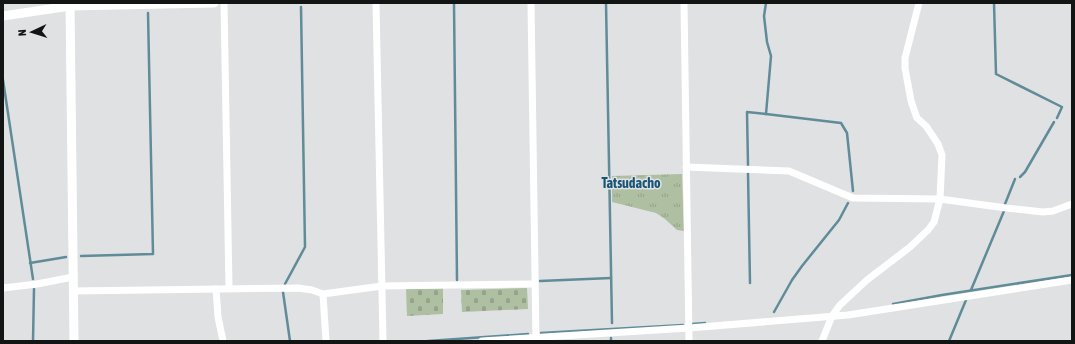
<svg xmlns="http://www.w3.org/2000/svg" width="1075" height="344" font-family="'Asap Condensed',sans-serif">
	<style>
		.grass { fill: url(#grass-tufts) }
		.cemetery { fill: url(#cemetery-stones) }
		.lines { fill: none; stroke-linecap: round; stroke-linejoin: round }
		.stream { stroke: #5f8c98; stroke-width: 2.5 }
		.minor { stroke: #fff; stroke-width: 7 }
		.tertiary { stroke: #fff; stroke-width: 9 }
		.labels { text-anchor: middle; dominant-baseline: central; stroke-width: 3; stroke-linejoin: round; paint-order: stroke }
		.quarter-label { font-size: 14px; font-weight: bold; fill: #195575; stroke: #dfe1e3 }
	</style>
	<defs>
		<pattern id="grass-tufts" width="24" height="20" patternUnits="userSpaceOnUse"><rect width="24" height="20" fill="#aebfa2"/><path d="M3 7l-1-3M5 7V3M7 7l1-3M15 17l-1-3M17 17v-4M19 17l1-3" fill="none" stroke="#95a38b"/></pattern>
		<pattern id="cemetery-stones" width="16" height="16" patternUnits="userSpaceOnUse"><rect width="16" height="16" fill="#aebfa2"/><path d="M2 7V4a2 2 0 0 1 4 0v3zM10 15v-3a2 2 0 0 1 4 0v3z" fill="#95a38b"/></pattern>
	</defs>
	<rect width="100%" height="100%" fill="#dfe1e3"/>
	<polygon class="grass" points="682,174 684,231 677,230 665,219 656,213 612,202 612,176"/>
	<g class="cemetery">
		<polygon points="443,288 443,314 407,316 406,289"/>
		<polygon points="527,288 528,309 462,312 461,290"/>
	</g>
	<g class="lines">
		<g class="stream">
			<polyline points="606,3 612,323"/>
			<polyline points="766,3 764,16 767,42 771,56 766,114 841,123 847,133 853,191"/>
			<polyline points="994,3 996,74 1062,107 1057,118"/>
			<polyline points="454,4 457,280"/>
			<polyline points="3,80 33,279"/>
			<polyline points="748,165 747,112 766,114"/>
			<polyline points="748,173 750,283"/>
			<polyline points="1020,177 1025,172 1054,122"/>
			<polyline points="1005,204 1015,179"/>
			<polyline points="81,256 153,254 148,13"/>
			<polyline points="30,263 66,257"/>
			<polyline points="540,281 611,278"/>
			<polyline points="285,284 305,247 301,7"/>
			<polyline points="971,290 1004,211"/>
			<polyline points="283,292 290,341"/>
			<polyline points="893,304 942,295 1072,275"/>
			<polyline points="774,312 792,280 802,266 839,220 848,203"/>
			<polyline points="692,324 705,323"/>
			<polyline points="541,333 683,325"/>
			<polyline points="611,338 611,341"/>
			<polyline points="33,341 34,289"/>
			<polyline points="428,341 528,334"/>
			<polyline points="949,341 966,300"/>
		</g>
		<g class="minor">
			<polyline points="224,3 229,288"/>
			<polyline points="376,3 383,341"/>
			<polyline points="531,3 536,341"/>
			<polyline points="684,3 689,341"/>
			<polyline points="686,167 789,171 853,198 940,199 1006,208 1043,212 1053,211 1072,204"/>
			<polyline points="3,288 37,284 73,277"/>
			<polyline points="216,289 218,317 223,341"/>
			<polyline points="73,291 298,288 312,290 323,294 382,286 535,284"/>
			<polyline points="323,294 326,341"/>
			<polyline points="482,341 689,328 848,315 1072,280"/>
			<polyline points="822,341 832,316 840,305 867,280 910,247 928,230 934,222 940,199 942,155 938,144 926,126 917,118 911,101 905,68 905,58 919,3"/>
		</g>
		<g class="tertiary">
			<polyline points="70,3 74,341"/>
			<polyline points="3,16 70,6 214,3"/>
		</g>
	</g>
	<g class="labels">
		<g class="quarter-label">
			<text x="631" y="183">Tatsudacho</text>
		</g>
	</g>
	<rect width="1075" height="344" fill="none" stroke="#131414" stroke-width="8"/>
	<g transform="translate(32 32) rotate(266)" stroke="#dfe1e3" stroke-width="3" paint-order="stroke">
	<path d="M0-3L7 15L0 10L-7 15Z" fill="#131414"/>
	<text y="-6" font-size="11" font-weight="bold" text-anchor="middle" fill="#131414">N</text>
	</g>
</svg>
